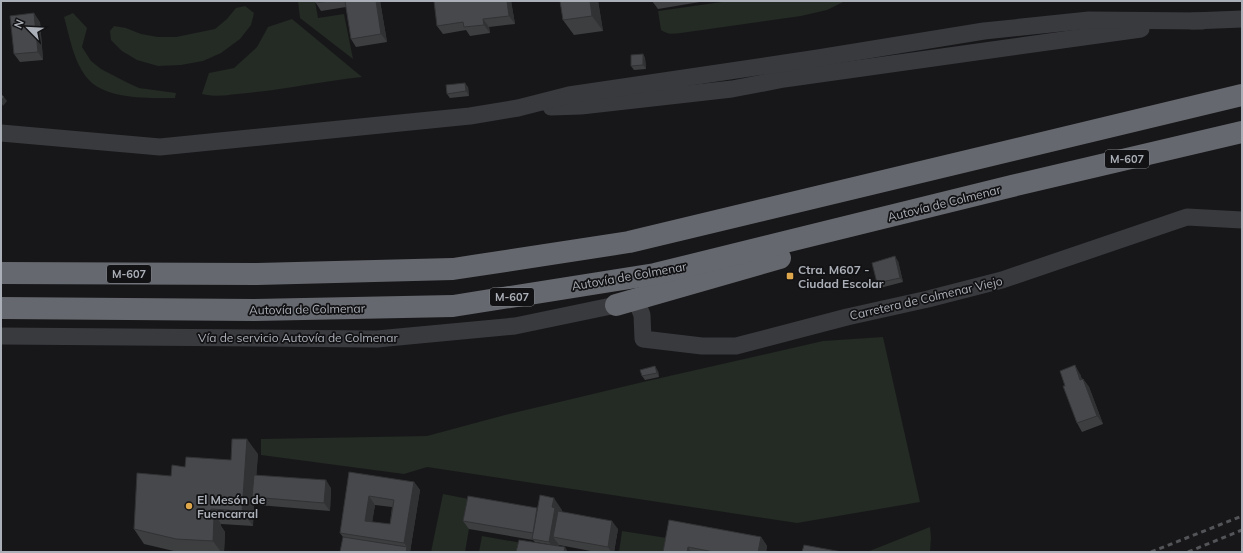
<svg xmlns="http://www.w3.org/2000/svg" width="1243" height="553" font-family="Mulish,sans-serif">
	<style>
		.green { fill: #242a24 }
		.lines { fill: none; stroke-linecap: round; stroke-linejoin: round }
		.street { stroke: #393a3e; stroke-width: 17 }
		.highway { stroke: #65686e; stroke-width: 22 }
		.rail { stroke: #525458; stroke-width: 3; stroke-dasharray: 5 4; stroke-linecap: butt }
		.wall { fill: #3c3e40; fill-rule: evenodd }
		.shaded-wall { fill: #313234 }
		.building { fill: #46484b; stroke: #313234; fill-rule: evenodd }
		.poi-dot { fill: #dea74b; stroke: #121214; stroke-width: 1.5 }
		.labels { text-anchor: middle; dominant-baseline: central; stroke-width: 3.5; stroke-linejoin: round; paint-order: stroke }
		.shield { fill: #121214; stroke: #7d8086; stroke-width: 1 }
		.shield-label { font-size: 11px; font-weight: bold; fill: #abafb7 }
		.street-label { font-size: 12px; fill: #abafb7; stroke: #121214 }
		.poi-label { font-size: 12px; font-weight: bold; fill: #abafb7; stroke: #121214; text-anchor: start }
	</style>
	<rect width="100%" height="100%" fill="#171719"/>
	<g class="green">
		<polygon points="298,1 315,1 318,18 344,14 353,59 300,18"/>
		<path d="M729 1H845L827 10 801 16 681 33C674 34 668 35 661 30L658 11Z"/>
		<polygon points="245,6 254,13 251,25 240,39 221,53 203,61 181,65 158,66 137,60 122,51 111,40 110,31 114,26 126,28 141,34 158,37 176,37 215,29 227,19 236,8"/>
		<path d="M73 13 87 28 82 47 91 61 101 69 126 82 139 88 176 93 175 98C151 98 107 100 89 80 74 64 70 38 64 17Z"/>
		<path d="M292 19 362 77C324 81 287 89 248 93 232 94 218 98 202 94L209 73 234 68 257 47 268 27Z"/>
		<polygon points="883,337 920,502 797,523 427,467 404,474 261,455 261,439 427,436 505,415 643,382 823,341"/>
		<polygon points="443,494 474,500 465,552 431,552"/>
		<polygon points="930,527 931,538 930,552 867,552"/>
		<polygon points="622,531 667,538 665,552 619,552"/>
		<polygon points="482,536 522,543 520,552 479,552"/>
	</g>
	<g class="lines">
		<g class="street">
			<polyline points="1192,21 1242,19"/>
			<polyline points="551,107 581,106 732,89 784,79 1141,29"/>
			<polyline points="1,133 160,147 470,116 518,108 569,95 818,58 984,31 1089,20 1203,21"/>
			<polyline points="636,300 642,315 643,339 702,346 736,346 847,317 928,299 1002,280 1187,217 1242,220"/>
			<polyline points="1,336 377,339 515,326 616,305"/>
		</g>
		<g class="highway">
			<polyline points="1,273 257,274 453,269 629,242 1242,95"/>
			<polyline points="616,305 780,258"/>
			<polyline points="1,308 254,310 453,306 655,274 1012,186 1242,132"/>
		</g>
		<g class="rail">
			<polyline points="1151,552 1242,516"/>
			<polyline points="1188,552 1242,530"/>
		</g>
	</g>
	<g class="wall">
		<polygon points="315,1 380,1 387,42 356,47 351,39 346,7 321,11 316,3"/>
		<polygon points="434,1 511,1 515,24 489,27 490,33 470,36 466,30 443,34 437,26"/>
		<polygon points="560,1 598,1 603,31 574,35 563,20"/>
		<polygon points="652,1 706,1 658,9"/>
		<polygon points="40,22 43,60 20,62 14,54"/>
		<polygon points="643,54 645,58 646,69 634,70 631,66"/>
		<polygon points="468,87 469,96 450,98 447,94"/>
		<polygon points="898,261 903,282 880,288 877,283"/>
		<polygon points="658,371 659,377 645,380 642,376"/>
		<polygon points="1080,374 1082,379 1083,379 1089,387 1103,424 1082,432 1077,423 1065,386"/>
		<polygon points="258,454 256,475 331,488 330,511 258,505 254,501 253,526 221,524 221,526 225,532 224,552 178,552 144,544 134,529 171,476 185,467 231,460"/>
		<path d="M349 472 414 482 420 490 410 552H340L343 537 340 533ZM375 505 392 507 390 524 372 522Z"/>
		<polygon points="537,508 562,510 562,512 618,529 614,552 596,552 559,545 559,546 535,542 533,540 469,529 463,521"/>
		<polygon points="669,520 761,537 767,546 766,552 663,552"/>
	</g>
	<g class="shaded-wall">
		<polygon points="376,1 380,1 387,42 381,34"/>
		<polygon points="507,1 511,1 515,24 509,16"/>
		<polygon points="590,1 598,1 603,31 592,16"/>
		<polygon points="34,13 40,22 43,60 38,52"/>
		<polygon points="483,19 489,27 490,33 484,25"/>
		<polygon points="643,54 645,58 646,69 643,65"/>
		<polygon points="465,83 468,87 469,96 466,91"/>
		<polygon points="4,97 7,101 3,106 1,102 1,101"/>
		<polygon points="895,256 898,261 903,282 900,278"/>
		<polygon points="1075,365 1080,374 1085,388 1080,380"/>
		<polygon points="655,366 658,371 659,377 657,373"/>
		<polygon points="1083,379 1089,387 1103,424 1097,416"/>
		<polygon points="247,439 258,454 255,497 252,497 254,501 253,526 242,511"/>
		<polygon points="326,480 331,488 330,511 324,503"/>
		<polygon points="414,482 420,490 410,552 406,552 407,547 404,543"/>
		<polygon points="369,496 375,505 371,529 365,521"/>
		<polygon points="554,498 562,510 561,516 553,537 559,545 558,552 556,552 549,542 552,507"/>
		<polygon points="211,509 221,524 221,526 225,532 224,552 221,552 213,541 210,517"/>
		<polygon points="612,521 618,529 614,552 611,552 608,547"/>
		<polygon points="761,537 767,546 766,552 758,552"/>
		<polygon points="565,547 568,552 564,552"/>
		<polygon points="688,547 691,552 687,552"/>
	</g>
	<g class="building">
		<polygon points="315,1 329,1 316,3"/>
		<polygon points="345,1 376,1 381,34 351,39"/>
		<polygon points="434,1 507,1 509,16 483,19 484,25 464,27 463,22 437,26"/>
		<polygon points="560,1 590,1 592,16 563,20"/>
		<polygon points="34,13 38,52 14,54 10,16"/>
		<polygon points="643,54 643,65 631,66 631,55"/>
		<polygon points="465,83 466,91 447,94 446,85"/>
		<polygon points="1,94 4,97 1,101"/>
		<polygon points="895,256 900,278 877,283 872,263"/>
		<polygon points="1075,365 1080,380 1083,379 1097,416 1077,423 1063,386 1065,386 1060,371"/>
		<polygon points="655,366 657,373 642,376 640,370"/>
		<polygon points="232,439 247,439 242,511 211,509 210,517 214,517 213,541 176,539 134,529 137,473 171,476 172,465 185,467 186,457 231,460"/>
		<path d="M349 472 414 482 404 543 340 533ZM369 496 394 500 390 524 365 521Z"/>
		<polygon points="254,475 326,480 324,503 252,497"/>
		<polygon points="540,495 554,498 552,507 555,508 549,542 532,539"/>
		<polygon points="468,496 537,508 533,533 463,521"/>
		<polygon points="558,511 612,521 608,547 553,537"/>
		<polygon points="669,520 761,537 758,552 714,552 688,547 687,552 663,552"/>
		<polygon points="343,537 407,547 406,552 340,552"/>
		<polygon points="519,540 565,547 564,552 516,552"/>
		<polygon points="804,545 842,552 802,552"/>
	</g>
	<g class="poi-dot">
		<rect x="786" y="272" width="8" height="8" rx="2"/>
		<circle cx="189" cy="506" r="4"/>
	</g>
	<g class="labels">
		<g class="shield">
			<rect x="1105" y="150" width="44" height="18" rx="3"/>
			<rect x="107" y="265" width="44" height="18" rx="3"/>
			<rect x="490" y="288" width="44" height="18" rx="3"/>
		</g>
		<g class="shield-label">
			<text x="1127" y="159">M-607</text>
			<text x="129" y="274">M-607</text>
			<text x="512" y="297">M-607</text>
		</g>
		<g class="street-label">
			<text transform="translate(944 203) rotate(-14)">Autovía de Colmenar</text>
			<text transform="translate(629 276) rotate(-10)">Autovía de Colmenar</text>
			<text transform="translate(926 298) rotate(-13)">Carretera de Colmenar Viejo</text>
			<text transform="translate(307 309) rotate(-1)">Autovía de Colmenar</text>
			<text x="298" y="337">Vía de servicio Autovía de Colmenar</text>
		</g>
		<g class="poi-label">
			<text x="798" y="269">Ctra. M607 -<tspan x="798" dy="14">Ciudad Escolar</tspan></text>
			<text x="197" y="499">El Mesón de<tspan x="197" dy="14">Fuencarral</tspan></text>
		</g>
	</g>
	<rect width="1243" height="553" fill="none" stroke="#abafb7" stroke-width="4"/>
	<g transform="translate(28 28) rotate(294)" stroke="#121214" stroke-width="3" paint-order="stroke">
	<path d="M0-3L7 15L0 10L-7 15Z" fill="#abafb7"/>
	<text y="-6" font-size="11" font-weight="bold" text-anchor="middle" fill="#abafb7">N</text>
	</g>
</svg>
